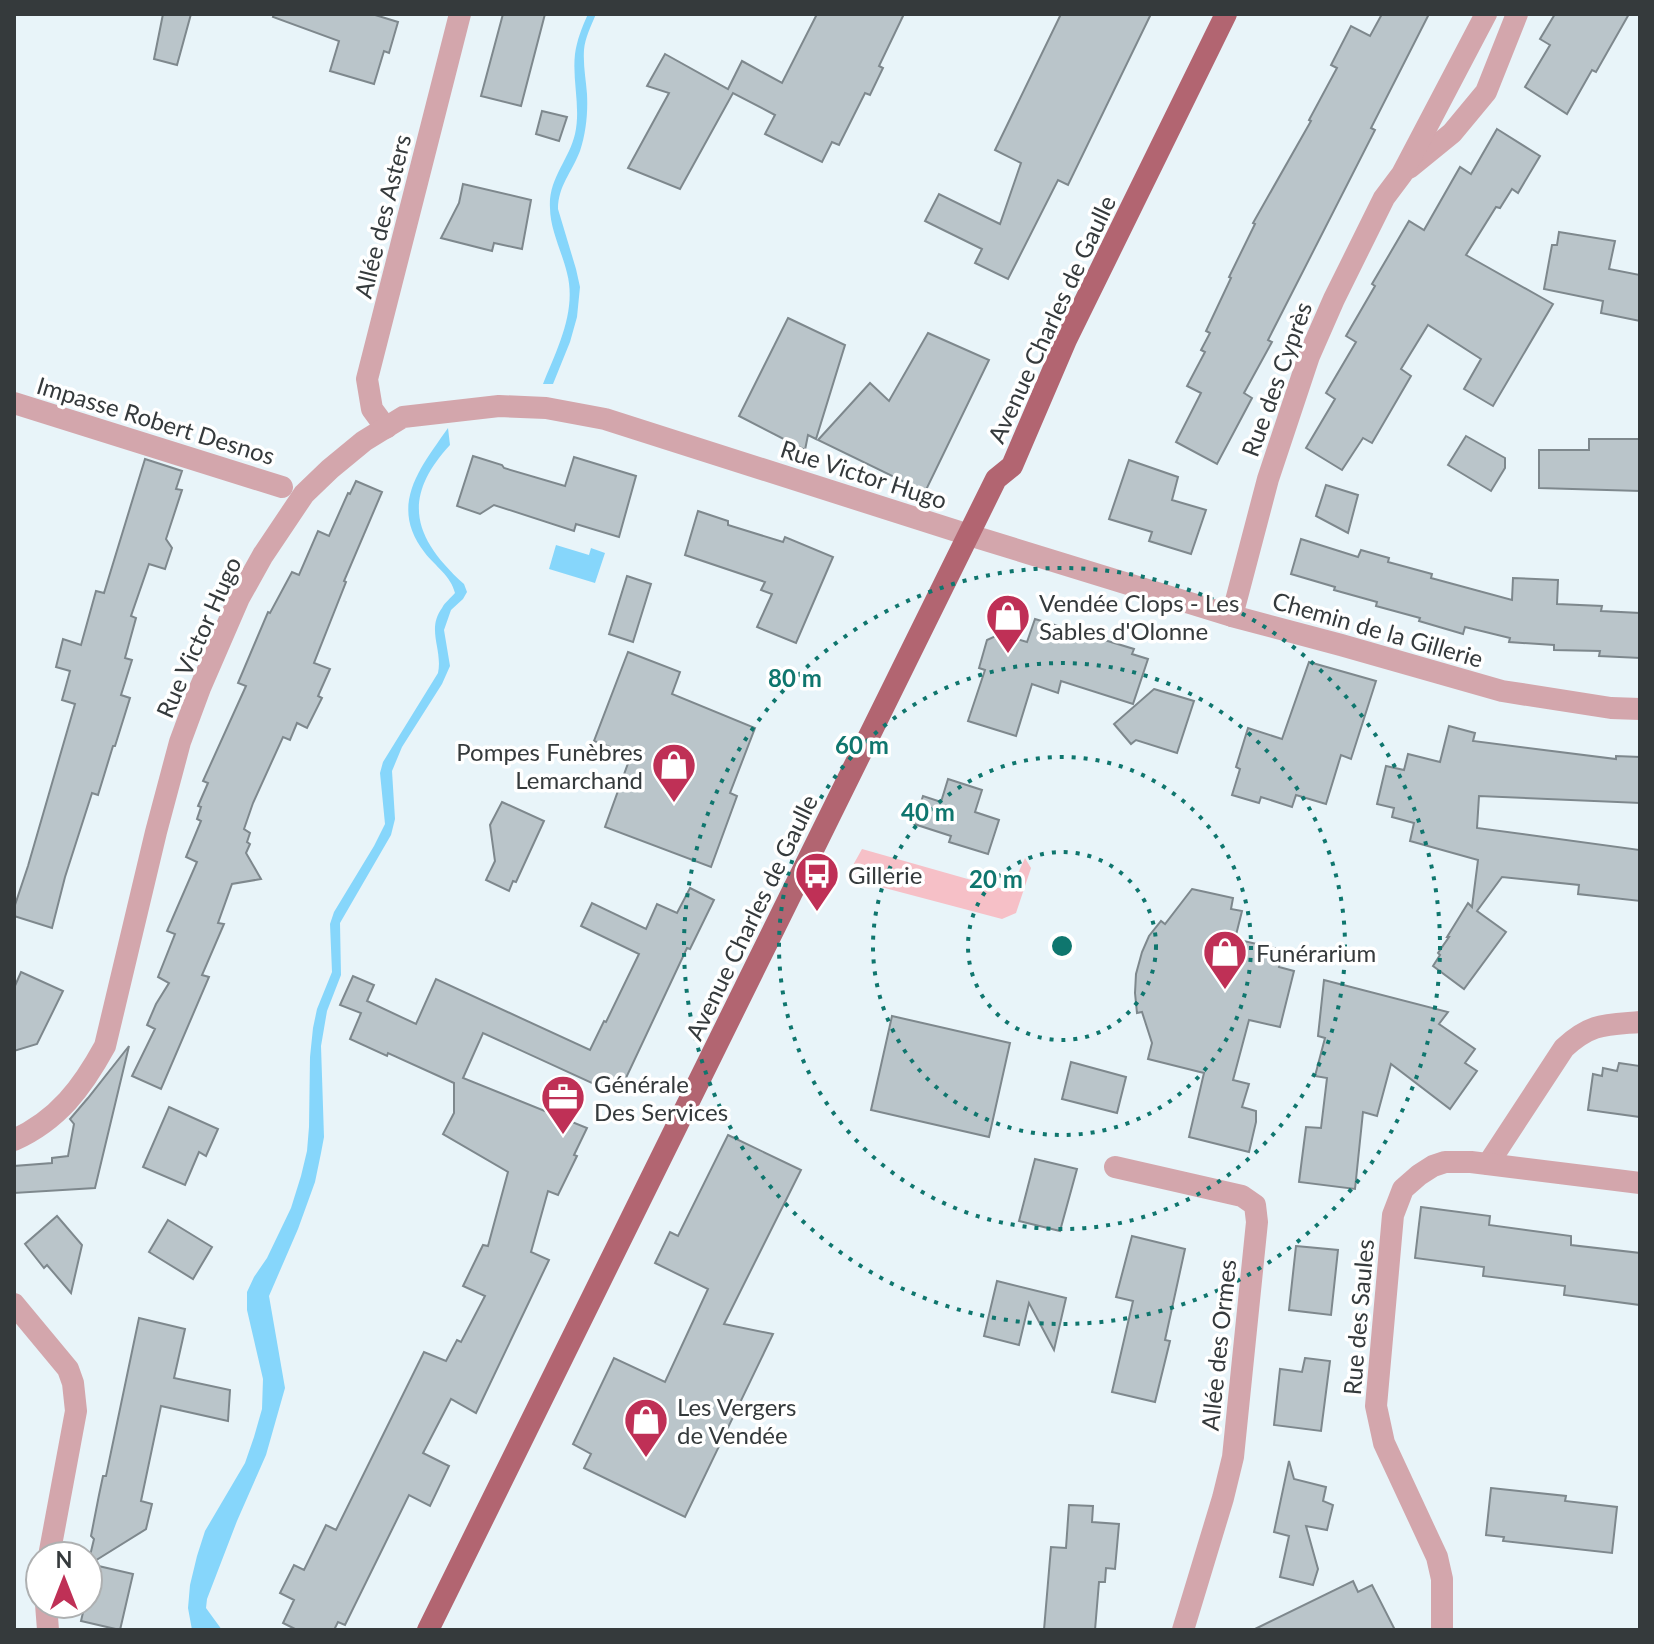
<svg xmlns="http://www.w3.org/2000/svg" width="1654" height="1644" font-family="Lato,sans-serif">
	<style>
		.green { fill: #f6c0c7 }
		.water { fill: #86d6fb }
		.building { fill: #bac5ca; stroke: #7e888d; stroke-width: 2 }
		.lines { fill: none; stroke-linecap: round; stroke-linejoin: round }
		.pedestrian { stroke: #d3a6ac; stroke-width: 22 }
		.minor { stroke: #d3a6ac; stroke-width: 22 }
		.primary { stroke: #b26571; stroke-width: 22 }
		.ring { fill: none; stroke: #0f766e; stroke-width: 4; stroke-dasharray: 4 8 }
		.labels { text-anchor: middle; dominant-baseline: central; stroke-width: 7; stroke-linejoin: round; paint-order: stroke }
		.street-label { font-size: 24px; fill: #353a3c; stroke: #fff }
		.poi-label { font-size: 24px; fill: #353a3c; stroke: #fff; text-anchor: start }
		.centre { fill: #0f766e; stroke: #fff; stroke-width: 4 }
		.ring-label { font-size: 24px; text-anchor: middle; font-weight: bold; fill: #0f766e; stroke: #fff; stroke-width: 7; stroke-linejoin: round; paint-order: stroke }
	</style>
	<rect width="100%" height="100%" fill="#e8f4f9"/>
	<polygon class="green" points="862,849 1010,891 1025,858 1031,868 1016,913 1002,919 862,882 854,873 852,867"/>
	<g class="water">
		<path d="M588 14H596C591 26 585 38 584 50 583 65 586 80 587 94 588 113 586 133 580 151 572 172 558 186 558 209L576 269 580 287 577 317 570 342 553 384H543C557 349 577 311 567 273 562 252 550 229 550 208 548 179 569 160 575 134 581 107 572 81 575 54 577 40 582 27 588 14Z"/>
		<path d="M448 428 450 445C401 498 413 538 464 584L467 592 463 599 451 610 444 630 450 666 442 684 402 747 392 771 395 819 391 835 340 923 341 975 327 1011 321 1046 324 1137 321 1153 315 1182 298 1229 269 1296 285 1388 266 1455 237 1521 207 1599 206 1608 222 1630H192L188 1608 190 1585 197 1556 205 1531 245 1463 254 1437 262 1409 263 1379 247 1310V1292L254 1277 267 1258 291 1208 301 1176 307 1151 309 1127 310 1057 313 1028 317 1009 332 972 330 924 334 912 374 846 385 824 380 773 383 762 438 673C443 649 426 630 442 608 445 602 451 598 455 593 451 576 435 566 425 553 388 506 420 468 448 428Z"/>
		<polygon points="556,545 589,555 591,548 605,553 595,583 549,569"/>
	</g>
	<g class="building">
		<polygon points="163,14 191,14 177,65 154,59"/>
		<polygon points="274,14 372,14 398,22 389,53 384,51 374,84 330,71 339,41 273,17"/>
		<polygon points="503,14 545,14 521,106 481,96"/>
		<polygon points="817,14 904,14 879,66 883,68 870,95 865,93 839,145 832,142 822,162 765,134 775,115 733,93 680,189 628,168 669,93 647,86 665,54 728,89 742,61 782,83"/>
		<polygon points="1061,14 1151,14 1068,185 1058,180 1008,279 975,263 982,249 925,221 939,194 1000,224 1021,163 995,150"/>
		<polygon points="1382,14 1429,14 1371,128 1375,130 1268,340 1272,342 1244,393 1252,398 1217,464 1176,442 1201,393 1187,386 1205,352 1201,350 1210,333 1206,331 1231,278 1229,277 1255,224 1253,223 1311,121 1309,120 1337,68 1331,65 1351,26 1370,36"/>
		<polygon points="1555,14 1629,14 1596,72 1592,70 1567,114 1525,87 1550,45 1540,39"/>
		<polygon points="542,111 567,117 559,141 536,134"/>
		<polygon points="1497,129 1540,156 1518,193 1512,189 1500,208 1496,207 1466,255 1553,304 1493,406 1464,389 1481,359 1428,325 1401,369 1411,376 1372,443 1363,438 1342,470 1306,448 1335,399 1326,393 1356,342 1346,336 1375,286 1372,284 1409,221 1424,230 1460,167 1471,174"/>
		<polygon points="463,184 531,200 522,249 494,243 492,251 441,238 459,203"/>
		<polygon points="1559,232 1615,241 1609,269 1640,275 1640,321 1601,313 1603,301 1544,289 1552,245 1557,245"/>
		<polygon points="788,318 845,345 816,439 808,435 805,450 739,416"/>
		<polygon points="928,333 989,360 925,492 818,440 870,383 889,401"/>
		<polygon points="1466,436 1505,458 1505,468 1491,491 1448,465"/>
		<polygon points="1589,439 1640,439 1640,491 1539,488 1539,450 1589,450"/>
		<polygon points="473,456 502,465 504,468 565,486 574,457 636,476 619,537 576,524 574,531 494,505 480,514 457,506"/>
		<polygon points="145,459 182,471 176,489 182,490 166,539 172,548 165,569 149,564 131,616 136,618 125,658 132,660 121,695 130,698 115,746 113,746 98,795 92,793 65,877 52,928 14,916 14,908 28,866 75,704 62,700 70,671 56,667 63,639 81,645 96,591 104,593"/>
		<polygon points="1129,460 1178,477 1172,500 1206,510 1191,554 1149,541 1152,532 1109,519"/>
		<polygon points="356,481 382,492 344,581 346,582 314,663 330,669 318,696 322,698 307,728 297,723 290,740 283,737 253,803 244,829 250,833 247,842 250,844 246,853 261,879 232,884 218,923 224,924 202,975 209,977 161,1089 132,1076 155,1029 147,1025 156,1004 169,983 158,977 175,934 167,931 197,862 186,857 201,821 197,819 201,807 198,806 208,783 203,781 246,686 238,683 268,612 270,613 292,572 299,575 318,531 329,536 348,493 350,494"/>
		<polygon points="1326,485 1358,495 1348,533 1316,516"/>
		<polygon points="698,511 728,521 728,525 783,542 785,537 833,557 796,643 757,627 772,594 761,590 765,582 685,555"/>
		<polygon points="1301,539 1358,557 1361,550 1389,558 1388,562 1432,574 1431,578 1512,600 1513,578 1558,580 1557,604 1602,606 1601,611 1640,613 1640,658 1599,656 1600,651 1554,650 1554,645 1509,642 1510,638 1465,627 1463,634 1419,621 1420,618 1376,606 1377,602 1334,590 1335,587 1291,574"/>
		<polygon points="627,576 651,584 633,642 609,634"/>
		<polygon points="1035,619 1134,649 1132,654 1148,659 1133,704 1061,681 1058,693 1032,684 1016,736 968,721 985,670 979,668 987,640 1000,634 1027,642"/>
		<polygon points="628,652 680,672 672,694 755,728 730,793 737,796 711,867 605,827 631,755 594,741"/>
		<polygon points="1309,662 1376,681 1351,759 1341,755 1326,804 1296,795 1292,807 1261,797 1259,803 1232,795 1240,769 1236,767 1248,728 1282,739"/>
		<polygon points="1154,689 1194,701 1177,753 1136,740 1131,744 1114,724"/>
		<polygon points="1449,726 1475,733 1473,741 1616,759 1616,756 1640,757 1640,803 1479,796 1477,828 1640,850 1640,901 1578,894 1579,885 1502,877 1477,911 1506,932 1464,989 1433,966 1440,955 1438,953 1449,937 1447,937 1468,903 1472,907 1478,860 1410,841 1414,823 1392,817 1394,808 1377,804 1386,766 1404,770 1408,754 1440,762"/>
		<polygon points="948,779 982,790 975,812 999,820 988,854 949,842 951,836 914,824 923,796 941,802"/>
		<polygon points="502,802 544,821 516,882 513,881 509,891 486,880 495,861 490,825"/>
		<polygon points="690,888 714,900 690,949 687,948 618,1095 483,1033 463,1078 587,1128 574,1155 577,1156 558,1195 548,1191 531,1252 549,1260 476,1413 451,1399 423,1453 449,1466 430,1506 409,1495 345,1625 338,1622 334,1630 297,1630 283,1623 294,1600 280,1593 294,1565 304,1570 326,1525 336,1530 424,1352 446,1361 457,1340 461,1342 485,1296 463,1286 483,1245 488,1246 508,1172 443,1134 454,1113 454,1083 388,1053 387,1056 350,1039 361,1013 340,1005 353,976 374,985 367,1001 416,1024 436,979 590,1050 604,1021 606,1022 639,954 581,926 592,903 646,929 657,904 677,913"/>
		<polygon points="1192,889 1233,898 1231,909 1242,911 1235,939 1283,950 1279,967 1294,971 1280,1027 1249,1020 1233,1080 1249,1084 1242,1107 1256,1111 1256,1122 1249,1152 1189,1137 1204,1073 1148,1059 1152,1043 1142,1012 1137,1013 1135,993 1136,974 1142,952 1149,936 1161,921 1165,924"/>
		<polygon points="21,972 63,991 37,1044 14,1051 14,988"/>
		<polygon points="1324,980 1448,1012 1439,1024 1475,1049 1465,1063 1477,1071 1450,1109 1391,1064 1377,1116 1363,1112 1355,1189 1299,1182 1306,1127 1321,1128 1327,1078 1315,1076 1325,1038 1318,1036"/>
		<polygon points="892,1016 1010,1043 989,1137 871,1110"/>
		<polygon points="129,1046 95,1188 14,1193 14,1166 52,1163 52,1158 68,1156 74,1124 70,1119 88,1098"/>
		<polygon points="1071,1062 1126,1077 1117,1113 1062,1099"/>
		<polygon points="1619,1063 1640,1066 1640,1117 1588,1110 1593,1074 1602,1076 1603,1068 1617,1071"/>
		<polygon points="169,1107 218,1129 206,1156 199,1152 185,1185 143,1167"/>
		<polygon points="728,1135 801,1170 724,1324 773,1334 685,1517 584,1468 591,1454 573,1444 614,1358 665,1382 708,1289 655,1263 670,1232 678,1236"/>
		<polygon points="1035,1159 1077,1169 1060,1231 1019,1221"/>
		<polygon points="1421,1207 1490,1216 1489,1225 1571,1236 1571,1245 1640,1253 1640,1305 1564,1295 1565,1286 1483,1276 1484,1267 1415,1258"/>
		<polygon points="57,1216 82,1245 71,1293 47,1265 44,1268 25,1244"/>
		<polygon points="168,1220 212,1247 193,1279 149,1252"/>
		<polygon points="1132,1236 1185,1249 1165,1340 1170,1341 1155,1402 1112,1392 1133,1301 1116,1297"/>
		<polygon points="1296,1246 1338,1250 1331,1315 1289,1310"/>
		<polygon points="997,1281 1066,1298 1054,1350 1029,1303 1019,1345 984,1336"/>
		<polygon points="139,1318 185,1329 174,1378 230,1390 228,1421 161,1406 141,1501 152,1504 146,1529 90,1564 133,1574 120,1630 81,1621 85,1604 88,1604 88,1564 94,1539 91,1536 99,1495 103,1476 106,1476"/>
		<polygon points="1305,1358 1330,1361 1321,1431 1274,1425 1280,1369 1302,1372"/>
		<polygon points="1289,1461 1294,1479 1326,1487 1323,1501 1333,1505 1327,1530 1306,1526 1318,1569 1313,1585 1280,1577 1289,1536 1274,1532"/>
		<polygon points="1491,1488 1566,1496 1565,1501 1617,1507 1612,1553 1503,1541 1504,1537 1486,1535"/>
		<polygon points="1069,1505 1093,1506 1092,1522 1119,1524 1115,1569 1106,1568 1105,1582 1099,1582 1095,1630 1044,1630 1051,1547 1066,1548"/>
		<polygon points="1353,1581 1358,1592 1372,1585 1395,1630 1253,1630"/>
	</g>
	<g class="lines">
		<polyline class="pedestrian" points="14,403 282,487"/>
		<g class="minor">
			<polyline points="1409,168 1452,133 1486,92 1517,14"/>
			<polyline points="386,428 372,409 367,379 460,14"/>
			<polyline points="1232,616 1268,479 1309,356 1334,299 1384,198 1402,174 1486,14"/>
			<path d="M14 1140C58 1120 82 1088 105 1046L156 832 180 742 200 688 239 598 263 555 304 494 330 469 364 441 403 417 499 406 546 408 605 419 969 535 1232 616 1341 645 1502 691 1611 708 1640 709"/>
			<path d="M1488 1164 1564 1048C1591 1023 1605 1025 1640 1022"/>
			<polyline points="1115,1167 1242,1196 1255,1205 1257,1222 1233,1457 1223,1498 1183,1630"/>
			<polyline points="14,1304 68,1369 73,1383 76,1411 49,1556"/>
			<polyline points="46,1604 48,1630"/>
			<polyline points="1442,1630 1442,1579 1437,1557 1384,1443 1376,1406 1393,1215 1403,1189 1419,1175 1433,1166 1445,1162 1471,1162 1640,1183"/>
		</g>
		<polyline class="primary" points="428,1630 996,479 1012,466 1066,340 1226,14"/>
	</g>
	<g class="ring">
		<circle cx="1062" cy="946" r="94"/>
		<circle cx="1062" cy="946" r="189"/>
		<circle cx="1062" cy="946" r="283"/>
		<circle cx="1062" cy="946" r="378"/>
	</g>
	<defs>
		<g id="shop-pin" transform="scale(2.3)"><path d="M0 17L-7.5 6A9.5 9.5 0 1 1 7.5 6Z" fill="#bf3056" stroke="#fff"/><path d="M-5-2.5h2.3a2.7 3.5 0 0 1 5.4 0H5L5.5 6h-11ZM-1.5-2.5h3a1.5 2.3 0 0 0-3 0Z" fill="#fff"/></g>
		<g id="bus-pin" transform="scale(2.3)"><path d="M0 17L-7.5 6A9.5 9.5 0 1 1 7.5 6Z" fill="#bf3056" stroke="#fff"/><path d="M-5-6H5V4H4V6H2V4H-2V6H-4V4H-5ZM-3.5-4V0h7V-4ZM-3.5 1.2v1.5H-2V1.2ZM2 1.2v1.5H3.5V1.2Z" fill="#fff"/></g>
		<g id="office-pin" transform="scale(2.3)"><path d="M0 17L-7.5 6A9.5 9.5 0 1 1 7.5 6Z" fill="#bf3056" stroke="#fff"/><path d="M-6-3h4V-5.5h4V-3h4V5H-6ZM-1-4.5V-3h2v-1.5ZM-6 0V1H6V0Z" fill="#fff"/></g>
	</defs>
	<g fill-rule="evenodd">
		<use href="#shop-pin" x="1008" y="616"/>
		<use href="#shop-pin" x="674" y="765"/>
		<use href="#bus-pin" x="817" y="874"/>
		<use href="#shop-pin" x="1225" y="952"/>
		<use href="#office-pin" x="563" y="1097"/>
		<use href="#shop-pin" x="646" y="1420"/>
	</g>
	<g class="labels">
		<g class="street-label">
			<text transform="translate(382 216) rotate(-76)">Allée des Asters</text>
			<text transform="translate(1051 319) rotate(-65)">Avenue Charles de Gaulle</text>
			<text transform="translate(1276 379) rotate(-70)">Rue des Cyprès</text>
			<text transform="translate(156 420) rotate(17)">Impasse Robert Desnos</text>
			<text transform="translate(864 474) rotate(18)">Rue Victor Hugo</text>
			<text transform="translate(1378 629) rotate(16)">Chemin de la Gillerie</text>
			<text transform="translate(198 637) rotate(-66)">Rue Victor Hugo</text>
			<text transform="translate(751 917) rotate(-64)">Avenue Charles de Gaulle</text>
			<text transform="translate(1358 1317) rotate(-85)">Rue des Saules</text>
			<text transform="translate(1218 1345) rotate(-84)">Allée des Ormes</text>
		</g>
		<g class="poi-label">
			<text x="1039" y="602">Vendée Clops - Les<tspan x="1039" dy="28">Sables d'Olonne</tspan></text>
			<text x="643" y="751" text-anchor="end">Pompes Funèbres<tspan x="643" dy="28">Lemarchand</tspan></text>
			<text x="848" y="874">Gillerie</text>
			<text x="1256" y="952">Funérarium</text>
			<text x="594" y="1083">Générale<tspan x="594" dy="28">Des Services</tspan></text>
			<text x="677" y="1406">Les Vergers<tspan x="677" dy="28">de Vendée</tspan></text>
		</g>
	</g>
	<circle cx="1062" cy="946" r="12" class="centre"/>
	<g class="ring-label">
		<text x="795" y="687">80 m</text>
		<text x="862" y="754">60 m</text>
		<text x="928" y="821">40 m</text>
		<text x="996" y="888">20 m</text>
	</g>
	<rect width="1654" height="1644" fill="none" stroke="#353a3c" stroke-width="32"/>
	<g transform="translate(64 1580)"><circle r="38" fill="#ffffff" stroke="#aeb0b1" stroke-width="2"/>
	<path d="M0-6L14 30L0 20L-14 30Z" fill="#bf3056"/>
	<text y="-12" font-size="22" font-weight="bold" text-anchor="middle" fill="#353a3c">N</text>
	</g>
</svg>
